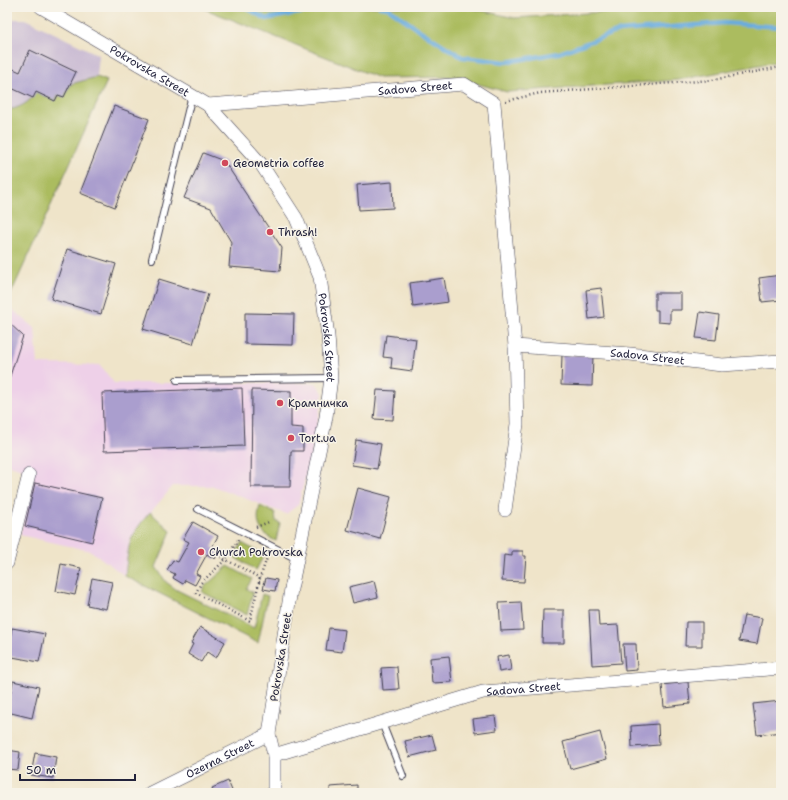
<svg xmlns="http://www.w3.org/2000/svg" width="788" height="800" font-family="'Shantell Sans',sans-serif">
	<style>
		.built { fill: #eed0e8 }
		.industrial { fill: #ccbed4 }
		.green { fill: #abbc5f; stroke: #666f4d }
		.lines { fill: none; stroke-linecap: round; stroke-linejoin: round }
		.stream { stroke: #69acde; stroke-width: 4.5 }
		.building { fill: #aa9ece }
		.service-casing { stroke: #413f50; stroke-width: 8 }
		.minor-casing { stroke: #413f50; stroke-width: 14 }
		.path { stroke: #413f50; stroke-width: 2.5; stroke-dasharray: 1 3; stroke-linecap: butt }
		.service { stroke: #fff; stroke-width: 6 }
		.minor { stroke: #fff; stroke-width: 13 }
		.poi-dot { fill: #d1495b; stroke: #f7f3e8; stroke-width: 1.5 }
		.labels { text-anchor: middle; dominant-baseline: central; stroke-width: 3; stroke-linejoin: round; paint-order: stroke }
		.street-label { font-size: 11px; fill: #22223b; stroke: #f7f3e8 }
		.poi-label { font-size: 11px; fill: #22223b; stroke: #f7f3e8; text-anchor: start }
	</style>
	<rect width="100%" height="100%" fill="#f7f3e8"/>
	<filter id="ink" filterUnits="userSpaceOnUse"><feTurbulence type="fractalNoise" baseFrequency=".025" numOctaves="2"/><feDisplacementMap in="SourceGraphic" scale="8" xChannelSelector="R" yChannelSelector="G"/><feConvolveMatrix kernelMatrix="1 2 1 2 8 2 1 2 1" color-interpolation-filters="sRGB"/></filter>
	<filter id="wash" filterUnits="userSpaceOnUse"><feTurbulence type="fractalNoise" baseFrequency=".012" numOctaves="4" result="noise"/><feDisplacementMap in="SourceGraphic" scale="16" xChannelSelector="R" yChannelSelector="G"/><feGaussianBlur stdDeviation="0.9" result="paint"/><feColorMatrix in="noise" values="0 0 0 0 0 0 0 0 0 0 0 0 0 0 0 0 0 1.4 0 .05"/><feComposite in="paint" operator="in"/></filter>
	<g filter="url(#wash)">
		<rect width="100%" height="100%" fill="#efe4c9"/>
		<polygon class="built" points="7,305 35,328 38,364 100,365 114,383 316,383 323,393 312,452 298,505 286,514 213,486 173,486 134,532 129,544 125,576 91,551 20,535 34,473 7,464"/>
		<polygon class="industrial" points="7,19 25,19 99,55 97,77 107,81 10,296 7,293"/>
		<g class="green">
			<polygon points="200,7 465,7 515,18 645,9 781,7 781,61 678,80 507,92 453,77 379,78"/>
			<path d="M97 77 107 81 10 296 7 293V110C18 109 31 102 36 92L55 101 58 95 64 97 71 84Z"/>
			<path d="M260 506 275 513 276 521 280 523 276 541C260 534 255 523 260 506Z"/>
			<path d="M150 512 171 531 156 567 166 582 177 590 254 628 262 594 268 596 258 643 125 576C129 542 128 538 150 512Z"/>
			<polygon points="242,543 264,555 256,570 234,557"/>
			<polygon points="228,566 252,579 246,589 253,592 247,615 202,592 204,587"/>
		</g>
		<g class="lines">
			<g class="stream">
				<polyline points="245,7 266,19 331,7"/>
				<polyline points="380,7 388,8 419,30 462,57 506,62 559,53 619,31 724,23 781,27"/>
			</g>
		</g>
		<g id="blocks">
			<g class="building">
				<polygon points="30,50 76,72 64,97 58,95 55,101 36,92 33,98 7,86 7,66 20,72"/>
				<polygon points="114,106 149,119 115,207 80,193"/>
				<polygon points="203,153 224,161 282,248 280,271 229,267 231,242 211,208 184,198"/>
				<polygon points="392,182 393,208 359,210 357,185"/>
				<polygon points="67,249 116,264 101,314 51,299"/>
				<polygon points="781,275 781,300 762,302 759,278"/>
				<polygon points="444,278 448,302 413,307 410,283"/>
				<polygon points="159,279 208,294 193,344 143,329"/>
				<polygon points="601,288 604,317 589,319 586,290"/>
				<polygon points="655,293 681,293 681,310 670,310 670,323 658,322 658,310 655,310"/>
				<polygon points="700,312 719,315 716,340 696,338"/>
				<polygon points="245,313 294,314 293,345 245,344"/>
				<polygon points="7,321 23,336 7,385"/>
				<polygon points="386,335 416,339 412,371 391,368 392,358 383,357"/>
				<polygon points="562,355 593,355 592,386 561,385"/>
				<polygon points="242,388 244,446 104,451 102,393"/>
				<polygon points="252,390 291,391 291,427 303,428 303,451 291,451 290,487 251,487"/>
				<polygon points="377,390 395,391 393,420 374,419"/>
				<polygon points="356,440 381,444 377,469 352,465"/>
				<polygon points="778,440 781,440 781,461 780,461"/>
				<polygon points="35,483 102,498 92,542 25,526"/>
				<polygon points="358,488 391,497 380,539 347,530"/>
				<polygon points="193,522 218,536 212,547 219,551 215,559 207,554 196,574 200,576 195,585 185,580 183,584 173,578 175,574 167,570 173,560 178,562 189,542 183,539"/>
				<polygon points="512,551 523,551 523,556 526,556 524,582 502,581 504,555 512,556"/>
				<polygon points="61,564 81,568 75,595 56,591"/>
				<polygon points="92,578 112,582 106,609 87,605"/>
				<polygon points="266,578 277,580 275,591 263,589"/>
				<polygon points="374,581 378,597 353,603 349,587"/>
				<polygon points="521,602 523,630 501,631 499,603"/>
				<polygon points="543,610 564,610 564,643 542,643"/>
				<polygon points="589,610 598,610 599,626 618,625 621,663 592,665"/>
				<polygon points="744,615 762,618 757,644 739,641"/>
				<polygon points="686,622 702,622 702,646 685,646"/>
				<polygon points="200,627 225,642 216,658 207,652 201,662 188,654 193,644 191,643"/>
				<polygon points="12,628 45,634 39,662 7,656"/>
				<polygon points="329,628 345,630 342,652 326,650"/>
				<polygon points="623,644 636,644 637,670 625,671"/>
				<polygon points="509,655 511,670 499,672 497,657"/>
				<polygon points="449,656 452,682 432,683 430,658"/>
				<polygon points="397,667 399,689 383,690 381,668"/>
				<polygon points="13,681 39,687 32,718 7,712"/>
				<polygon points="688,682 690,704 664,707 662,685"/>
				<polygon points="781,701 781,732 757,735 753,704"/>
				<polygon points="495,716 497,730 475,733 473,719"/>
				<polygon points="658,724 659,745 632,747 631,726"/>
				<polygon points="600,732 607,759 570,769 563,742"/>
				<polygon points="432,735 436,750 409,757 405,741"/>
				<polygon points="7,750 20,752 18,770 7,769"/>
				<polygon points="35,753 56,757 53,778 31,775"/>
				<polygon points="228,781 233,793 214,793 212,788"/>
				<polygon points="357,785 357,793 330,793 330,787"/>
			</g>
		</g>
	</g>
	<g filter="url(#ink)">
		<use href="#blocks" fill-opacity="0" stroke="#413f50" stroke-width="1"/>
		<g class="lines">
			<g class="service-casing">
				<g id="service">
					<polyline points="152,259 192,95"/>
					<polyline points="177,380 331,378"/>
					<polyline points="198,509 297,559"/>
					<polyline points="382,723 403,776"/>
				</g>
			</g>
			<g class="minor-casing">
				<g id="minor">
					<path id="s1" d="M41 7 208 105 261 164 296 218 320 277 328 336 331 378 326 417 291 589 269 734 274 755V793"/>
					<path id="s2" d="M208 105 464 84 494 103 515 346 517 424 505 510"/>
					<path id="s3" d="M515 346 630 354 722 365 781 361"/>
					<polyline points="7,563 29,475"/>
					<path id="s4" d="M274 755 483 692 781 668"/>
					<path id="s5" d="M150 793 269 734"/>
				</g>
			</g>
			<g class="path">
				<polyline points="506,101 540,93 712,80 781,67"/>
				<polyline points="256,527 269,522"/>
				<polyline points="238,540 226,559 201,583 196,593 250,621 260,578 268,555"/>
				<polyline points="217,555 260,578"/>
				<polyline points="259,582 264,583"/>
			</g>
			<use href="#service" class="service"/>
			<use href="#minor" class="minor"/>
		</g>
	</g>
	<g class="poi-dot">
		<circle cx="225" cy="163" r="4"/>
		<circle cx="270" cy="232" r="4"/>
		<circle cx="280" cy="403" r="4"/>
		<circle cx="291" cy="438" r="4"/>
		<circle cx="201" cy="552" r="4"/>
	</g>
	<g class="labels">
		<g class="street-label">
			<text stroke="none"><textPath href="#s1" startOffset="126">Pokrovska Street</textPath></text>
			<text stroke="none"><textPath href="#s2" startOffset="208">Sadova Street</textPath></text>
			<text stroke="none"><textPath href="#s1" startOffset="462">Pokrovska Street</textPath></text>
			<text stroke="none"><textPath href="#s3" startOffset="133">Sadova Street</textPath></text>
			<text transform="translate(281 657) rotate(-81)">Pokrovska Street</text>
			<text stroke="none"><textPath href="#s4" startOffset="259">Sadova Street</textPath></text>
			<text stroke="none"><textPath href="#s5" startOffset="78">Ozerna Street</textPath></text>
		</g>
		<g class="poi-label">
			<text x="233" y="163">Geometria coffee</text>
			<text x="278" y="232">Thrash!</text>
			<text x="288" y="403">Крамничка</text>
			<text x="299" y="438">Tort.ua</text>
			<text x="209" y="552">Church Pokrovska</text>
		</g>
	</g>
	<rect width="788" height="800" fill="none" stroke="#f7f3e8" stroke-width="24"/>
	<path d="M20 774v6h115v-6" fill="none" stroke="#22223b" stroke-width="2"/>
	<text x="26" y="774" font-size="12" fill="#22223b" stroke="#f7f3e8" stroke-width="3" paint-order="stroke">50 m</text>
</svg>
